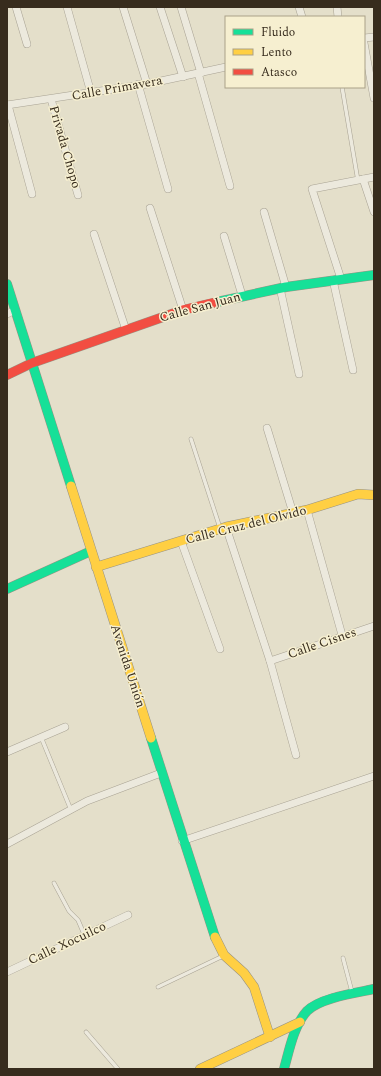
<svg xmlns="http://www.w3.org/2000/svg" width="381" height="1076" font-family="Spectral,serif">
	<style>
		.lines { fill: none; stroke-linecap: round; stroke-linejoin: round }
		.lane-casing { stroke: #a9a394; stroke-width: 4.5 }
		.street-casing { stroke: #a9a394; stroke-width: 8 }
		.fast-casing { stroke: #989384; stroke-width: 10 }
		.slow-casing { stroke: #989384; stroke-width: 10 }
		.jam-casing { stroke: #989384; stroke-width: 10 }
		.lane { stroke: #ece9dd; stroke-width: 3.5 }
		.street { stroke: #ece9dd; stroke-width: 7 }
		.fast { stroke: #16e098; stroke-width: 9 }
		.slow { stroke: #ffcf43; stroke-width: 9 }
		.jam { stroke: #f24e42; stroke-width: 9 }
		.labels { text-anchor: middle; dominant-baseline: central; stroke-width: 3; stroke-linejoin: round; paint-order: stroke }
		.street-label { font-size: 13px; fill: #372c1d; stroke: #f6efd0 }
	</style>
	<rect width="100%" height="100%" fill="#e4dfca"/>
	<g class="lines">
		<g class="lane-casing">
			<g id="lane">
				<polyline points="342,87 358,181"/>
				<polyline points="191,439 220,528"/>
				<polyline points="41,737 71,810"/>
				<polyline points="54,883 69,911 78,920 84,934"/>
				<polyline points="343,958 352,992"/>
				<polyline points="158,987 223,956"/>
				<polyline points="86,1032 118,1069"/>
			</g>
		</g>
		<g class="street-casing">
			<g id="street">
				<polyline points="16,7 27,44"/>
				<polyline points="67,7 91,93"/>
				<polyline points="123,7 147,84"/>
				<polyline points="160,7 183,77"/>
				<polyline points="181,7 201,73"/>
				<polyline points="299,7 302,17"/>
				<polyline points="337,7 338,17"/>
				<polyline points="364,38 374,37"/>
				<polyline points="364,43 374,98"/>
				<polyline points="198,73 230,186"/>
				<polyline points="138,84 168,189"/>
				<polyline points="51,99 78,195"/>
				<polyline points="7,105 147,84 226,67"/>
				<polyline points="8,105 32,194"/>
				<polyline points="363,179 374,212"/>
				<polyline points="150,208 183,310"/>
				<polyline points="264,212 286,287"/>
				<polyline points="94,234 126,330"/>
				<polyline points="224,236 242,295"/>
				<polyline points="341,279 312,189 374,177"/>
				<polyline points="333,280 353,370"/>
				<polyline points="280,288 299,374"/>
				<polyline points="7,314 15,310"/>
				<polyline points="267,428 293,513"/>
				<polyline points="307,510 342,635"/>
				<polyline points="226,527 270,661 296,755"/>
				<polyline points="181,541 220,649"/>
				<polyline points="270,661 374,626"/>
				<polyline points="7,752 65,727"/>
				<polyline points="182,841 374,776"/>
				<polyline points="7,844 87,801 161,773"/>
				<polyline points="7,972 128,915"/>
			</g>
		</g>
		<g class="fast-casing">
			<g id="fast">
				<polyline points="7,284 71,486"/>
				<polyline points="217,302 286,287 374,275"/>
				<polyline points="7,589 91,551"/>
				<polyline points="151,738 215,937"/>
				<path d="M284 1069C289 1051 294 1025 307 1011 320 998 355 993 374 989"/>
			</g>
		</g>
		<g class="slow-casing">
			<g id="slow">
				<polyline points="71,486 151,738"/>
				<polyline points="96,567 226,527 307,510 358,494 374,495"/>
				<polyline points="215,937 224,955 244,973 254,987 270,1037"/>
				<polyline points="200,1069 300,1022"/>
			</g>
		</g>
		<g class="jam-casing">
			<polyline id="jam" points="7,375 32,363 183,310 217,302"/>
		</g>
		<use href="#lane" class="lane"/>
		<use href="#street" class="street"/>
		<use href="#fast" class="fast"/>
		<use href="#slow" class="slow"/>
		<use href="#jam" class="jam"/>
	</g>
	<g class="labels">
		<g class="street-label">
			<text transform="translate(117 88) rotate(-10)">Calle Primavera</text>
			<text transform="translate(65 147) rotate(74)">Privada Chopo</text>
			<text transform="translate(200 307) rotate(-15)">Calle San Juan</text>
			<text transform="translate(246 525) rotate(-14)">Calle Cruz del Olvido</text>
			<text transform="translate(322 643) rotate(-19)">Calle Cisnes</text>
			<text transform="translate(128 666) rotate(72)">Avenida Unión</text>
			<text transform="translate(67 943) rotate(-25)">Calle Xocuilco</text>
		</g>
	</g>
	<rect width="381" height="1076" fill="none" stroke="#372c1d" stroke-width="16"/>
	<rect x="225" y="16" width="140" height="72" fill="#f6efd0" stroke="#aaa188"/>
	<rect x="233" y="29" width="20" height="6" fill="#16e098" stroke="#aaa188"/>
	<text x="261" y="36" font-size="12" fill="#372c1d">Fluido</text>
	<rect x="233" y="49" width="20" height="6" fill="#ffcf43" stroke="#aaa188"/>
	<text x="261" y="56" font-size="12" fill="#372c1d">Lento</text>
	<rect x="233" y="69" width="20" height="6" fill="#f24e42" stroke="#aaa188"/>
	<text x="261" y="76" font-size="12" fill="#372c1d">Atasco</text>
</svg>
